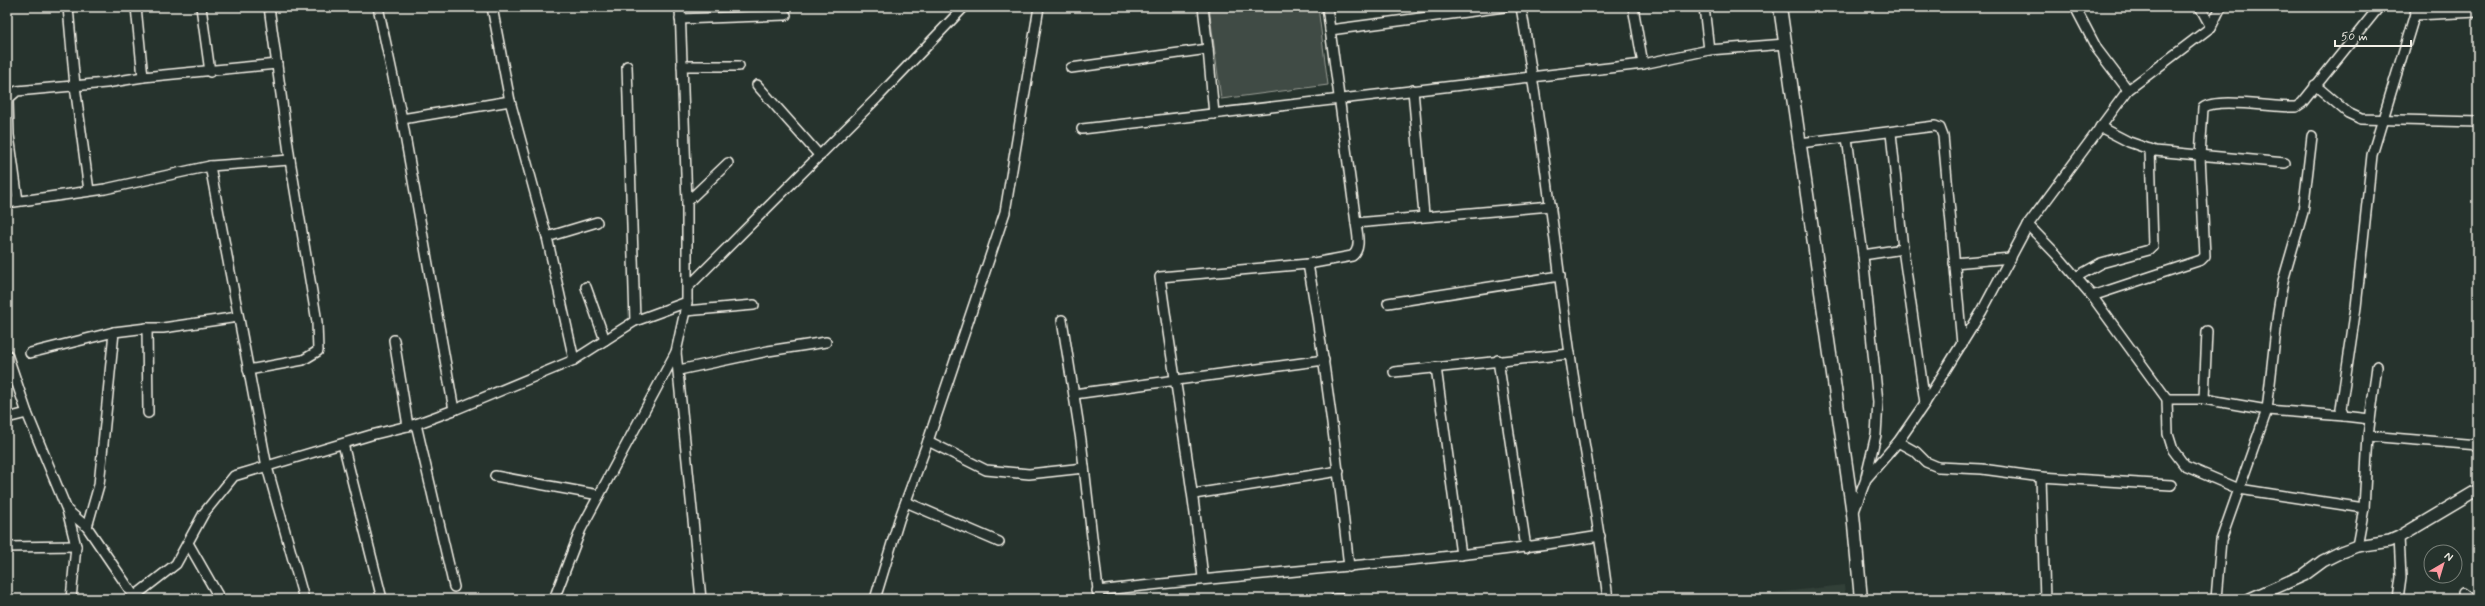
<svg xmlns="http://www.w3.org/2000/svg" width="2485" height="606" font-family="Mynerve,sans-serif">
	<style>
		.built { fill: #333f39 }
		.park { fill: #414b45; stroke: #9a9e96 }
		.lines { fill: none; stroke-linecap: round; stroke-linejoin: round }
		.minor-casing { stroke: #f4f1e8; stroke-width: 12 }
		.tertiary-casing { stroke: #f4f1e8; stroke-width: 14 }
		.secondary-casing { stroke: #f4f1e8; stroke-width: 15 }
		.minor { stroke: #26332d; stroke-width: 9 }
		.tertiary { stroke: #26332d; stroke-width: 11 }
		.secondary { stroke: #26332d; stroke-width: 12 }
	</style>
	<rect width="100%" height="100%" fill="#26332d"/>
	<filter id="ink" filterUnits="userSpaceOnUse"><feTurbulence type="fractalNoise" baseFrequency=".025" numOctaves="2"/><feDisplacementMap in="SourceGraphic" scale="8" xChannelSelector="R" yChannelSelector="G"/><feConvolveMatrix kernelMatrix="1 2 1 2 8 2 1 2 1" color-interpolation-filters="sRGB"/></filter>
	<g filter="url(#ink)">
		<polygon class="built" points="1844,585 1846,599 1719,599"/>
		<polygon class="park" points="1209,7 1318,7 1328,85 1221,99"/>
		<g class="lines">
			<g class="minor-casing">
				<g id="minor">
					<polyline points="68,7 75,86 89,191"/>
					<polyline points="136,7 143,77"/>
					<polyline points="201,7 210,72"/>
					<polyline points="378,7 402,119 510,101"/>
					<polyline points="492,7 510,101 547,237 574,360 635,321 687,302"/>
					<polyline points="1203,7 1208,49"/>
					<polyline points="1327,7 1356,223"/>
					<path d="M1521 7C1541 122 1554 238 1570 354 1582 436 1598 517 1608 599"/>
					<polyline points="1633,7 1643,64"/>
					<polyline points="1704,7 1709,50"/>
					<polyline points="2075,7 2097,49 2128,90"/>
					<polyline points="2200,7 2211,27"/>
					<polyline points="2415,15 2478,12"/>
					<polyline points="680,19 786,15"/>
					<polyline points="1330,30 1504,7"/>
					<polyline points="627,66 635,321"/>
					<polyline points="682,66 739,66"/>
					<polyline points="1071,68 1208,49 1214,114"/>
					<polyline points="757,85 820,156"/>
					<polyline points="2315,85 2348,113 2361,119 2478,122"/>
					<polyline points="1413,90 1424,215"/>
					<polyline points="402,119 454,410 574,360"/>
					<polyline points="2100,127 2129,142 2155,151 2285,163"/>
					<polyline points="1082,129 1643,64 1709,50 1785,44"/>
					<polyline points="1891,133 1903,249 1925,403"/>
					<polyline points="1847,138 1863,255 1878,402 1876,435 1866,477"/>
					<polyline points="1800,143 1935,126 1940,128 1943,136 1962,344"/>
					<polyline points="210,166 290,160"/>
					<polyline points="18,201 9,135 8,99 17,91 106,83 143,77 277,64"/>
					<polyline points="687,202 728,163"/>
					<polyline points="7,203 105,189 210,166 267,467 304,599"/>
					<polyline points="2028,225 2056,254 2092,296 2167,399 2168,434 2173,450 2185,466 2239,489 2364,508"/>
					<polyline points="547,237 597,222"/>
					<polyline points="1863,255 1903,249"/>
					<polyline points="1954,263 2011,258"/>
					<path d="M1308 264 1352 256C1362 249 1357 233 1356 223L1551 206"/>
					<polyline points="2076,277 2101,263 2149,250 2153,246 2150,149"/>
					<polyline points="586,287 605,340"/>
					<polyline points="688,287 877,98 964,7"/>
					<path d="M2092 296 2201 260 2205 256 2200 156 2203 108C2217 97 2275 108 2296 107L2302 103 2379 7"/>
					<polyline points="1388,303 1560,276"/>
					<polyline points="685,311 754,305"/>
					<polyline points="1062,320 1081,440 1099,599"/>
					<polyline points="147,328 163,328 238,317"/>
					<polyline points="394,340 408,426"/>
					<polyline points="676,352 701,599"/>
					<polyline points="30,353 114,332"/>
					<polyline points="7,354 27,413 67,510 87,527 136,599"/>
					<polyline points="1498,360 1526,548"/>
					<polyline points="1436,367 1461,555"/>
					<polyline points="248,370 303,360 318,351 317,322 290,160 269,7"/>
					<polyline points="679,370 768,351 826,342"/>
					<polyline points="1394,372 1570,354"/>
					<polyline points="1074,394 1324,360"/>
					<polyline points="2167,399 2204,399 2267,410 2344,416"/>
					<polyline points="2204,399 2207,331"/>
					<polyline points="7,418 27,413"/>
					<polyline points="2370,419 2344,416 2341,409 2356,307 2372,155 2417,7"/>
					<polyline points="416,424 454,410"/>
					<polyline points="2368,436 2478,445"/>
					<polyline points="928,441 986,470 1029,474 1084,468"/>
					<polyline points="1898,442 1916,452 1926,462 1938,467 1982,469 2041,477"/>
					<polyline points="343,444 382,599"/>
					<polyline points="495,476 599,495"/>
					<polyline points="1194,494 1339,471"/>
					<polyline points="906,502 999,542"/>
					<polyline points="67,510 76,546 71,599"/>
					<polyline points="1853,514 1866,479 1898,442 1925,403 1982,311 2028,225 2128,90 2211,27 2221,7"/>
					<polyline points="87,527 99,485 114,332 147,328 148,413"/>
					<polyline points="188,543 220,599"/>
					<polyline points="2357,546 2364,508 2368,436 2377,366"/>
					<polyline points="7,547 76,546"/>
					<path d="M1203 578C1192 477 1174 378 1160 277L1308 264C1326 364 1338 466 1349 567"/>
					<path d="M1097 591C1265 571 1433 563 1600 536"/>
					<polyline points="2463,593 2471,599"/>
					<polyline points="131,599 176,564 204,513 234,476 371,435 416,424 454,587"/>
					<polyline points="554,599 581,529 676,352 687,302 687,202 680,7"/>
					<polyline points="875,599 899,520 928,441 1005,212 1039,7"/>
					<polyline points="1335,599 1343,599"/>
					<polyline points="2045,599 2041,477 2171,485"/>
					<polyline points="2216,599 2221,540 2267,410 2278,312 2283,281 2303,212 2312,136"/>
					<polyline points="2398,599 2401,577 2399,537"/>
				</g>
			</g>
			<g class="tertiary-casing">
				<polyline id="tertiary" points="2250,599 2304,575 2323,561 2341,552 2357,546 2390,541 2399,537 2478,490"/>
			</g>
			<g class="secondary-casing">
				<polyline id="secondary" points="1780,7 1853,514 1861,599"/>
			</g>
			<use href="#minor" class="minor"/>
			<use href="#tertiary" class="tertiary"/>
			<use href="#secondary" class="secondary"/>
		</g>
	</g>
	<rect width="2485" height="606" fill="none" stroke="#26332d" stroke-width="24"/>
	<rect x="12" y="12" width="2461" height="582" fill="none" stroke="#f4f1e8" stroke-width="1.5" filter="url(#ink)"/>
	<g transform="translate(2443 564) rotate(38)"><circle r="19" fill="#26332d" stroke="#787f78"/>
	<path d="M0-3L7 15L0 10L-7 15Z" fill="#ff9aa2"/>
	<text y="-6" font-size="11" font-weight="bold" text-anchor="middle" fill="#f4f1e8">N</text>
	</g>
	<path d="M2335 40v6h76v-6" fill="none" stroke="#f4f1e8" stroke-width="2"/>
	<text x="2341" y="40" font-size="12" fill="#f4f1e8" stroke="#26332d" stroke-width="3" paint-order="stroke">50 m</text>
</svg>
